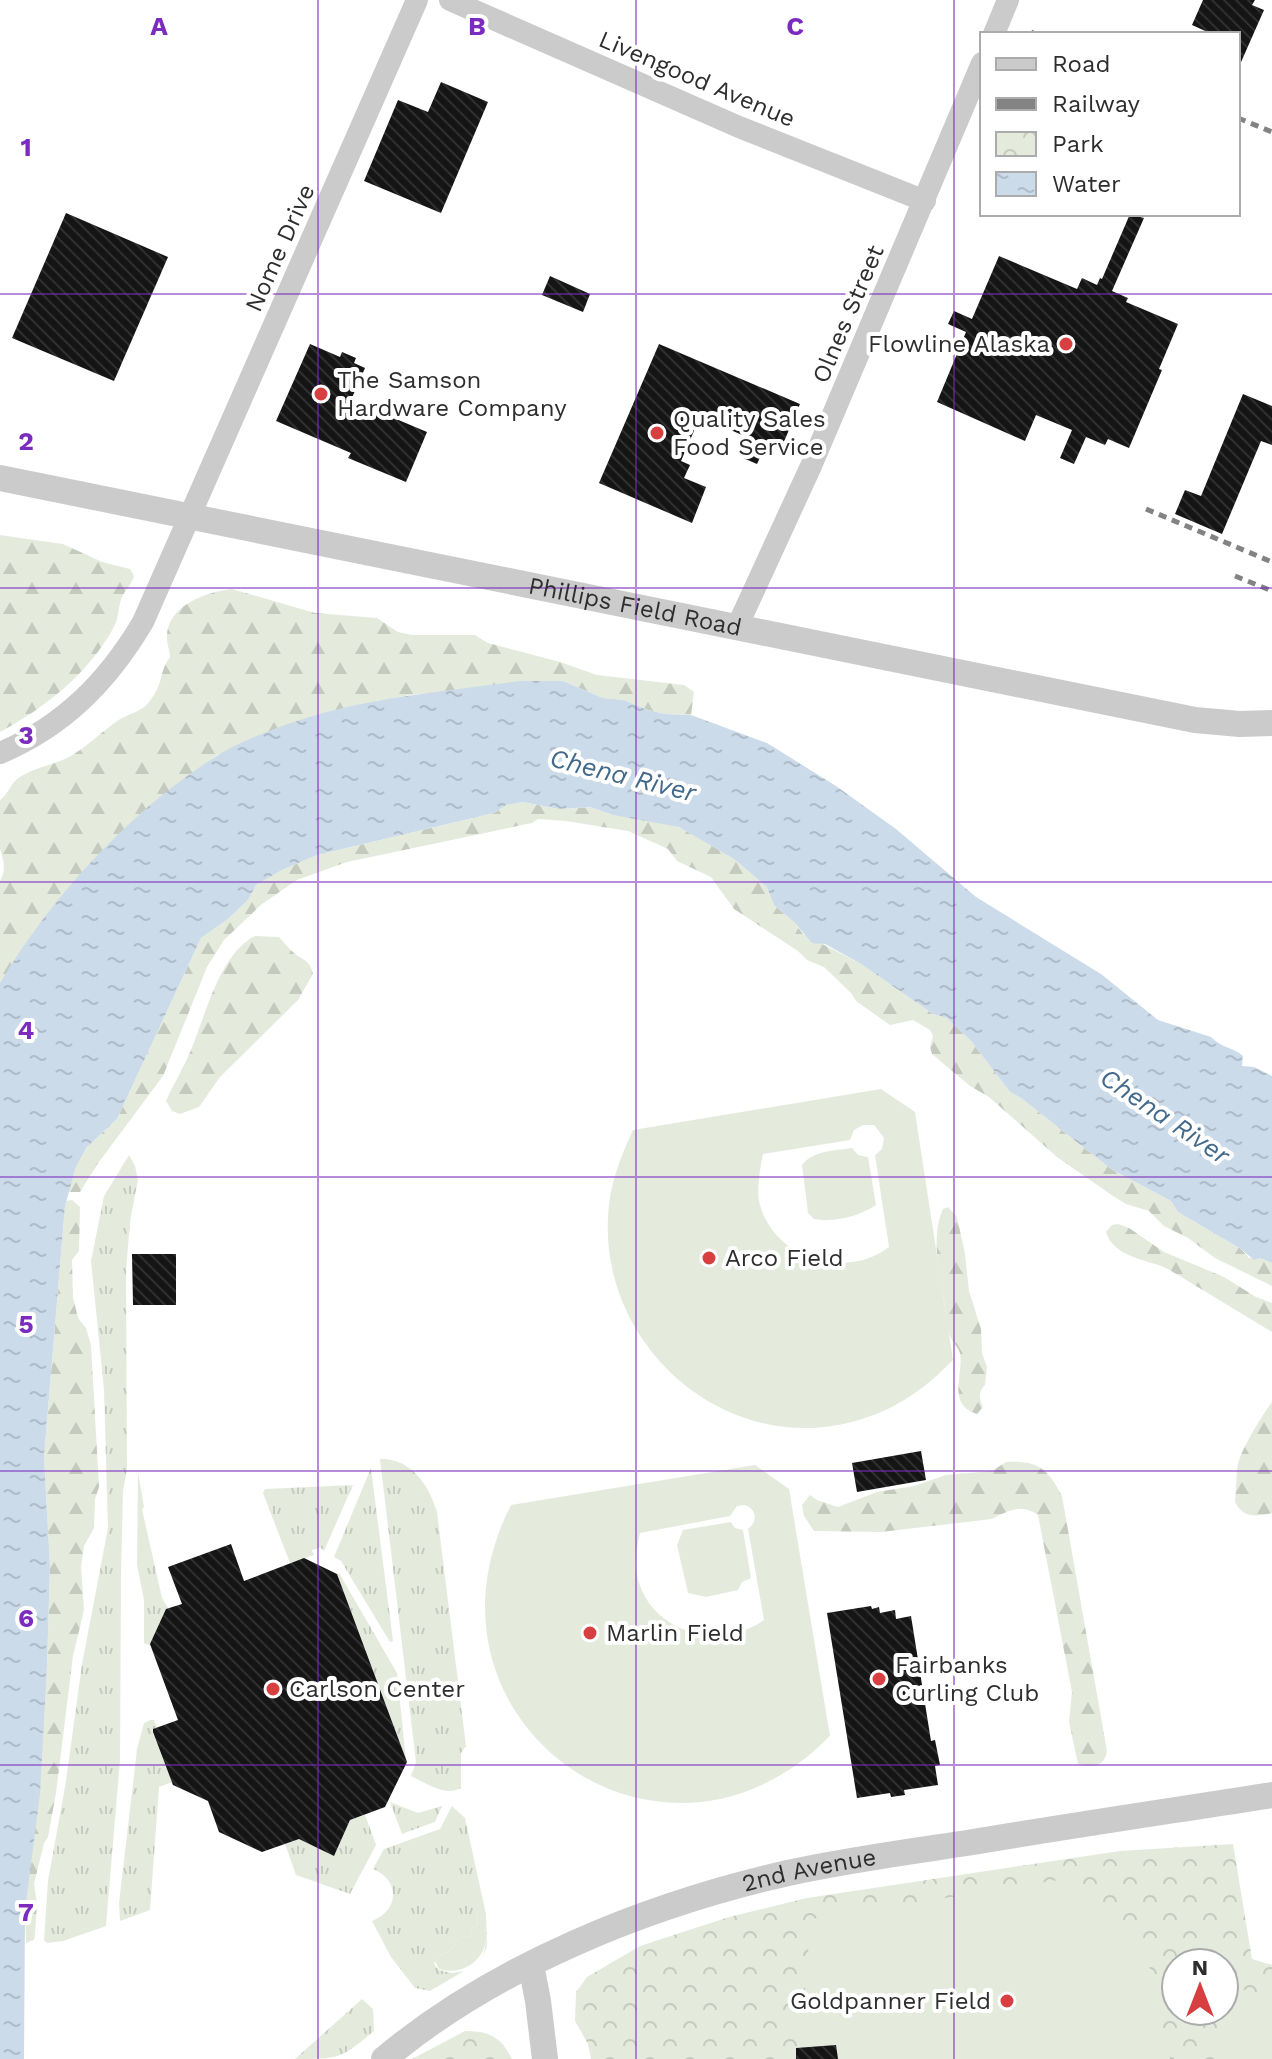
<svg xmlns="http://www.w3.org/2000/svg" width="1272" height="2059" font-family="'Work Sans',sans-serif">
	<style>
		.grass { fill: url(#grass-tufts) }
		.forest { fill: url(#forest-firs) }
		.park { fill: url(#park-crowns); fill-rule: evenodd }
		.garden { fill: #e4ebdd; fill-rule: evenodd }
		.water { fill: url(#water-ripples) }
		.building { fill: url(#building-back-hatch) }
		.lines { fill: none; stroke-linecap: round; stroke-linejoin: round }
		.minor { stroke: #cbcbcb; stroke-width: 22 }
		.tertiary { stroke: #cbcbcb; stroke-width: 26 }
		.rail { stroke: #838383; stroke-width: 5; stroke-dasharray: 8 6; stroke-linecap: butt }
		.grid { fill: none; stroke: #7b2cbf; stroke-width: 2; stroke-opacity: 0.55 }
		.poi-dot { fill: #d73f40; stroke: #fff; stroke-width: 3 }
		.labels { text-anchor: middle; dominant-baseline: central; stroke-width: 8; stroke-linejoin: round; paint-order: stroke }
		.street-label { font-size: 24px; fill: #2e2e2e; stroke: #fff }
		.poi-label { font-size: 24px; fill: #2e2e2e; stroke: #fff; text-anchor: start }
		.water-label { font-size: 26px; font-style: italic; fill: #436a8a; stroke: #fff }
		.grid-label { font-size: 26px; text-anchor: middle; font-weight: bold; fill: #7b2cbf; stroke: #fff; stroke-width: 8; stroke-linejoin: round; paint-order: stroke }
	</style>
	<defs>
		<pattern id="grass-tufts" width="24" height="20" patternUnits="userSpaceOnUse" patternTransform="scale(2)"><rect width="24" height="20" fill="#e4ebdd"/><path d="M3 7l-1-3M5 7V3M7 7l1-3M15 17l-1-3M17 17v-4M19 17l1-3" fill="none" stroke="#c4cabe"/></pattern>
		<pattern id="forest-firs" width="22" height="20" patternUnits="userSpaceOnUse" patternTransform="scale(2)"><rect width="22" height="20" fill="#e4ebdd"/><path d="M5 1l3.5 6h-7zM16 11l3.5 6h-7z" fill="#c4cabe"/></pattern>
		<pattern id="park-crowns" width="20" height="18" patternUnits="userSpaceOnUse" patternTransform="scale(2)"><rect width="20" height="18" fill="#e4ebdd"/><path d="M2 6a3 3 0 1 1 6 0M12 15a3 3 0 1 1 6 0" fill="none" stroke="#c4cabe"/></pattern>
		<pattern id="water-ripples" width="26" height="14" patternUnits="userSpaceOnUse" patternTransform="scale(2)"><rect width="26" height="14" fill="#cbdbe9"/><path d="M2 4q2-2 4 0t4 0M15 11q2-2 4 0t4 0" fill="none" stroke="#afbcc8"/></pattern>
		<pattern id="building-back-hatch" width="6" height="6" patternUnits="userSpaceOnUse" patternTransform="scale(2)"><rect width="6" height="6" fill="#151515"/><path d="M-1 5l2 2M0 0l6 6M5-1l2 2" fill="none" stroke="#2f2f2f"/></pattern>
	</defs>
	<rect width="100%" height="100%" fill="#fff"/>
	<g class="grass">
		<polygon points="129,1155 135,1166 138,1180 130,1221 126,1272 127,1469 123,1491 121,1574 120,1760 106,1926 63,1941 47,1943 44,1940 48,1881 66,1781 82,1664 108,1528 104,1390 91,1261 104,1196"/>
		<path d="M380 1459C411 1458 429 1485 437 1512L466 1746 461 1753V1788C445 1797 426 1783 411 1776L416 1762Z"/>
		<polygon points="371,1468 393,1641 390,1642 341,1561 334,1557"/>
		<polygon points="138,1473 144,1507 142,1509 162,1598 168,1608 151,1646 144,1643 144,1600 137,1565"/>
		<polygon points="353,1485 324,1551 320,1547 312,1550 314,1555 290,1563 263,1493 265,1489"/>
		<polygon points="339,1573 397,1673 406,1760 337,1574"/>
		<polygon points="150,1720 154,1720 157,1728 153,1733 172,1782 159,1787 150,1910 120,1921 119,1903 137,1749 144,1723"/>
		<polygon points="390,1802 418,1813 442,1806 435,1822 402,1834"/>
		<path d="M452 1806 465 1818 486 1914 487 1947 480 1961C489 1944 489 1926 476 1912L478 1925 472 1928 470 1936 458 1939 450 1951 436 1958 434 1964 439 1970 452 1973 464 1971 430 1991 415 1988 391 1957 372 1921C400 1910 400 1880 373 1869L384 1849 440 1829Z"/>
		<polygon points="365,1815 376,1845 350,1894 296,1875 285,1844 299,1839 334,1856 350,1820"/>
		<path d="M362 1999 373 2009 374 2031C340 2059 340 2059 295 2059Z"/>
	</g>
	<g class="forest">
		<path d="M0 535 63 544 102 562 130 569 134 576C131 585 126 589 122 597 118 606 119 618 114 627 88 674 46 707 0 732Z"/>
		<path d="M232 589 315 613 377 618 398 632 412 635H475L488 643 560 662 597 675 684 685 694 692 691 715 665 714 648 710 624 700 603 698 563 681 409 695 313 716 217 755 150 807 119 835 0 983V881C7 869 3 860 0 849 0 834 0 815 0 800 9 794 10 783 20 777 34 768 52 765 67 758 86 748 100 733 117 721 129 713 140 713 149 702 164 684 158 674 170 657 170 651 167 645 167 639 165 606 206 592 232 589Z"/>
		<polygon points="523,802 559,809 590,807 613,815 652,820 679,827 707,843 734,859 767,887 774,905 794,922 803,934 861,964 933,1014 947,1018 971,1041 1010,1092 1021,1098 1111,1169 1171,1201 1178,1212 1241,1249 1249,1258 1260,1258 1272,1263 1272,1286 1215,1258 1188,1238 1164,1226 1149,1211 1126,1204 1113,1196 1057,1157 989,1097 970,1086 932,1054 930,1047 933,1036 930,1030 913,1020 890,1025 856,1001 851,993 824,967 807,960 798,951 734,909 711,877 677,861 668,849 628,831 566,821 538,819 532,823 347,862 297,880 262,904 224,940 207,967 163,1076 96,1166 80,1192 69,1192 76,1167 87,1147 117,1119 201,938 228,919 248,900 256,885 282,870 317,855 494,813 506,805"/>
		<path d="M255 936 279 937C284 942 289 949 294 953 304 961 310 960 313 974L298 1000 220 1077 199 1107 180 1114 172 1111 166 1101C174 1083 184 1067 191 1050 205 1016 220 953 255 936Z"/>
		<polygon points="72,1200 80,1207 79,1251 72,1260 73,1297 78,1318 86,1328 91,1345 99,1487 95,1499 94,1528 84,1546 81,1566 84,1610 73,1656 56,1793 48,1837 44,1843 34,1884 37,1904 35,1935 34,1940 26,1943 25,1911 47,1666 50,1566 44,1457 65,1206 66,1201"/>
		<path d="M948 1207 957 1217 965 1254 969 1291 981 1329 982 1353 987 1367 985 1385C978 1392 979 1398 983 1407L977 1414C946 1405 964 1373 960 1354 959 1347 953 1344 951 1338 946 1330 946 1316 945 1307 940 1276 930 1238 943 1209Z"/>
		<path d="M1118 1224 1129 1228 1164 1252 1224 1277 1256 1297 1272 1303V1332L1168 1269C1147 1259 1114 1258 1106 1232L1112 1225Z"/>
		<path d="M1272 1402V1513C1256 1517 1243 1518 1235 1502 1236 1491 1236 1481 1237 1471 1237 1454 1262 1416 1272 1402Z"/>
		<path d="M1006 1462C1038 1460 1048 1469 1062 1496L1107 1751C1105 1767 1091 1768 1078 1764L1069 1722 1072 1692 1038 1515C1023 1503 1007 1511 992 1519L881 1532 814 1531 804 1516 802 1505 810 1495 817 1500 838 1507 877 1492 914 1486 946 1475 992 1471Z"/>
	</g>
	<g class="park">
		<path d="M1233 1844 1252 1959 1272 1965V2059H591L588 2044 575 2021 576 1992 587 1977 640 1946 729 1917 807 1898 1120 1851ZM1176 1963H1224V2011H1176Z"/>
		<path d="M465 2031C489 2031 501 2037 512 2059H412Z"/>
	</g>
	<g class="garden">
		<path d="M881 1089 915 1112 953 1360C927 1387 898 1408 862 1419 731 1461 601 1350 608 1217 609 1186 620 1158 633 1130ZM863 1125H874L884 1138 882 1149 875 1155 889 1247C846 1280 775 1259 760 1205 756 1188 760 1170 763 1154L850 1140 854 1130Z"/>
		<path d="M852 1148 858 1155 868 1157 876 1205C860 1216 833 1223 814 1219L808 1213 802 1165C814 1150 834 1151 852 1148Z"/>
		<path d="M755 1465 789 1489 830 1736C661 1908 402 1719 511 1505ZM745 1505C757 1510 758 1521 748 1529L764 1620C717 1653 645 1631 636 1570 635 1558 637 1545 640 1533L730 1516 737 1506Z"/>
		<polygon points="731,1522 735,1528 743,1530 751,1578 742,1582 738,1590 706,1597 688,1593 677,1545 683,1530"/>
		<polygon points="1059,1880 1144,1942 1170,2059 802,2059 802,2024 811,1919"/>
		<path d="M476 1912C503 1940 473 1980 439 1969L434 1959 450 1951 458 1939 470 1936 472 1928 478 1925Z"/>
		<polygon points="1241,1989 1272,1997 1272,2059 1220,2059 1228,2019"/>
	</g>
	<path class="water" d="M519 681H563L603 698 624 700 648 710 665 714 691 715 767 743 836 786 896 829 976 897 1101 974 1158 1020 1211 1037C1221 1048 1233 1047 1243 1056L1242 1066 1254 1067 1272 1076V1263L1260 1258 1254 1260 1241 1249 1178 1212 1171 1201 1111 1169 1021 1098 1010 1092 971 1041 947 1018 933 1014 861 964 825 944 812 943 794 922 774 905 767 887 734 859 679 827 613 815 590 807 559 809 523 802 506 805 494 813 317 855 282 870 256 885 248 900 228 919 201 938 117 1119 87 1147 76 1167 65 1206 44 1457 50 1566 47 1666 40 1794 25 1911 24 2059H0V983C52 896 129 812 215 757 239 741 288 723 316 715 382 696 451 691 519 681Z"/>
	<g class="building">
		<polygon points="1203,0 1255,0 1252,5 1264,10 1238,69 1238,34 1212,34 1192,25"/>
		<polygon points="441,82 488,102 441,213 364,181 398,100 428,112"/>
		<polygon points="66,213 168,257 114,381 12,338"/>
		<polygon points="1130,214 1144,218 1112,291 1128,298 1126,302 1178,324 1159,369 1162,370 1129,448 1108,439 1105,445 1086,437 1074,464 1060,458 1072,430 1036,415 1025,441 937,402 966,332 948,324 954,311 972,319 999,256 1077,289 1082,278 1097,285 1100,278 1102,279"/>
		<polygon points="550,276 590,294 583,312 542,295"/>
		<polygon points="310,344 340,357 342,352 356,358 354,363 365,368 351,400 427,432 406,482 348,458 351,453 276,421"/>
		<polygon points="659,344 800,404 780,451 766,445 757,464 743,458 749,445 744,444 747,437 700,417 681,461 690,465 684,478 706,487 692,523 599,483"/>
		<polygon points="1243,394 1272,406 1272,445 1261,441 1222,534 1175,514 1185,490 1201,496"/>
		<polygon points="132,1254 176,1254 176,1305 133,1305"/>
		<polygon points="921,1451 926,1480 857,1492 852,1463"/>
		<polygon points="231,1544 244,1581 304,1558 337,1574 407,1762 385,1807 350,1820 334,1856 299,1839 262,1852 219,1832 208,1801 173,1785 153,1732 153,1729 178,1720 150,1644 166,1609 182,1604 168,1567"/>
		<polygon points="871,1606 872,1609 879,1607 880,1613 895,1610 896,1619 911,1616 931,1741 935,1740 940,1765 935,1766 938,1785 904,1790 905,1795 891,1797 890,1793 857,1798 827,1613"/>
		<polygon points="836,2045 838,2059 796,2059 796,2048"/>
	</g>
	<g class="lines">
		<g class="minor">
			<polyline points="450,0 739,127 925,201"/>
			<polyline points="994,34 1008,0"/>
			<polyline points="737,627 811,466 982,63"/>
			<path d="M0 753C64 726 108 681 143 622L417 0"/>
		</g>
		<g class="tertiary">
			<path id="s1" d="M0 478 1195 720 1240 724 1272 723"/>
			<polyline points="531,1965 538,2001 545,2059"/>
			<path id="s2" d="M384 2059C495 1966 647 1905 788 1873 847 1860 907 1852 967 1843 1068 1826 1170 1811 1272 1795"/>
		</g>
		<g class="rail">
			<polyline points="1031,32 1035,34"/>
			<polyline points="1238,118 1272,132"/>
			<polyline points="1146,509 1272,562"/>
			<polyline points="1235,576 1272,591"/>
		</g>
	</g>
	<path class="grid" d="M318 0V2059M636 0V2059M954 0V2059M0 294H1272M0 588H1272M0 882H1272M0 1177H1272M0 1471H1272M0 1765H1272"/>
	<g class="poi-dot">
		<circle cx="1066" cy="344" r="8"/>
		<circle cx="321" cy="394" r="8"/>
		<circle cx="657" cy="433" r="8"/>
		<circle cx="709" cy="1258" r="8"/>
		<circle cx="590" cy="1633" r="8"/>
		<circle cx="879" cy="1679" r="8"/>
		<circle cx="273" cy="1689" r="8"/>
		<circle cx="1007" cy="2001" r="8"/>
	</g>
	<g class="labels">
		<g class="street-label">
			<text transform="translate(697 79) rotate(23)">Livengood Avenue</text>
			<text transform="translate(280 248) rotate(-66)">Nome Drive</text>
			<text transform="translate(848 314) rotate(-67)">Olnes Street</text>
			<text stroke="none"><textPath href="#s1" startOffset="648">Phillips Field Road</textPath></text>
			<text stroke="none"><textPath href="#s2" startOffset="470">2nd Avenue</textPath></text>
		</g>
		<g class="poi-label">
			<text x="1050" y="344" text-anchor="end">Flowline Alaska</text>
			<text x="337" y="380">The Samson<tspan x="337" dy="28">Hardware Company</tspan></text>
			<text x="673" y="419">Quality Sales<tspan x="673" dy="28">Food Service</tspan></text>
			<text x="725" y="1258">Arco Field</text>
			<text x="606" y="1633">Marlin Field</text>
			<text x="895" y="1665">Fairbanks<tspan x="895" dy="28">Curling Club</tspan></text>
			<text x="289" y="1689">Carlson Center</text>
			<text x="991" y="2001" text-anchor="end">Goldpanner Field</text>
		</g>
		<g class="water-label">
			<text transform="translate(623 775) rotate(14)">Chena River</text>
			<text transform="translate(1165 1116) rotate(34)">Chena River</text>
		</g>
	</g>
	<g class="grid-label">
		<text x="159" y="35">A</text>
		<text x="477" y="35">B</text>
		<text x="795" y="35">C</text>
		<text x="26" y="156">1</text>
		<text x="26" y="450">2</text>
		<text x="26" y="744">3</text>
		<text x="26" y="1039">4</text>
		<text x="26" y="1333">5</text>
		<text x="26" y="1627">6</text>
		<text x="26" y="1921">7</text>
	</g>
	<rect x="980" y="32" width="260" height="184" fill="#ffffff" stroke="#ababab" stroke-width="2"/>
	<rect x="996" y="58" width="40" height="12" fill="#cbcbcb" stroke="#ababab" stroke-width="2"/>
	<text x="1052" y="72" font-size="24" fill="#2e2e2e">Road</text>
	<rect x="996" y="98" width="40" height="12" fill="#838383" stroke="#ababab" stroke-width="2"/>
	<text x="1052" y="112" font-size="24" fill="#2e2e2e">Railway</text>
	<rect x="996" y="132" width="40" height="24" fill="url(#park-crowns)" stroke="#ababab" stroke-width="2"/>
	<text x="1052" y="152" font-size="24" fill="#2e2e2e">Park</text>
	<rect x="996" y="172" width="40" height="24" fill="url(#water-ripples)" stroke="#ababab" stroke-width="2"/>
	<text x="1052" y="192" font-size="24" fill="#2e2e2e">Water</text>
	<g transform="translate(1200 1987)"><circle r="38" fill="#ffffff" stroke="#ababab" stroke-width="2"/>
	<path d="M0-6L14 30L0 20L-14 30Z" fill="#d73f40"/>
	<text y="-12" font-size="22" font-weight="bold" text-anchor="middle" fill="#2e2e2e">N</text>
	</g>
</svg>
